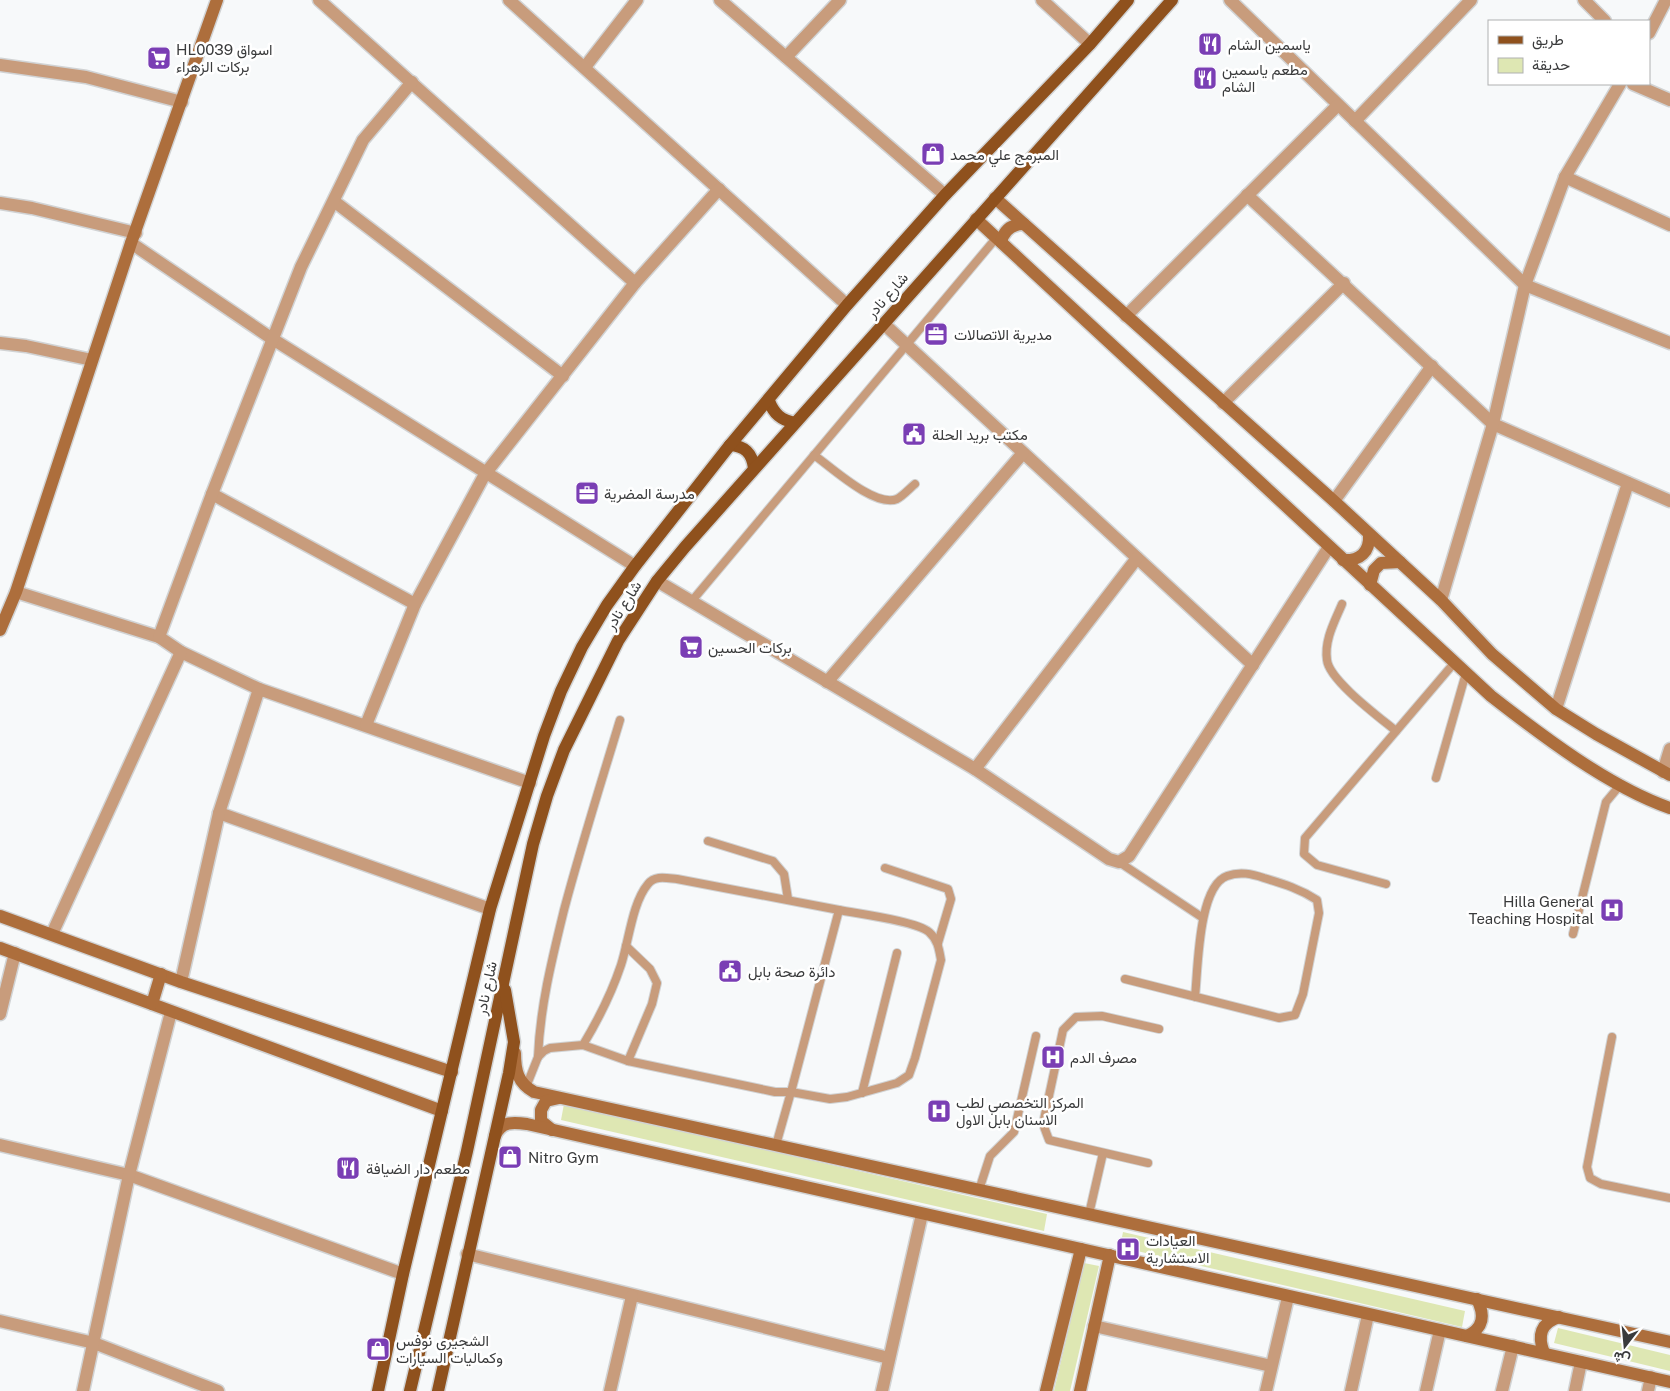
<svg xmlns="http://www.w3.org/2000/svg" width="1670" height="1391" font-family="'Public Sans',Vazirmatn,sans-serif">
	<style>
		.green { fill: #dee7b3 }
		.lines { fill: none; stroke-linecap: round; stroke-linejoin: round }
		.lane-casing { stroke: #d1d3d4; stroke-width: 10 }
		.street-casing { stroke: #d1d3d4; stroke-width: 15 }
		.secondary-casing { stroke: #d1d3d4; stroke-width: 15 }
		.primary-casing { stroke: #d1d3d4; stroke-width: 15 }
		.lane { stroke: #c89c7c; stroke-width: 8 }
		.street { stroke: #c89c7c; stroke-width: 12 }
		.secondary { stroke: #ad6e3c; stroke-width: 12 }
		.primary { stroke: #8f511d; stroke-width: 12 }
		.labels { text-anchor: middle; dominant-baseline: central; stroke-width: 5; stroke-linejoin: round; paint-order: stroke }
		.poi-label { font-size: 15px; fill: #3a3b3c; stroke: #fff; text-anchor: start }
		.street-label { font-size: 15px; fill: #3a3b3c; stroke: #fff }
	</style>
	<rect width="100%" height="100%" fill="#f7f9fa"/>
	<g class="green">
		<polygon points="564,1104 1047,1214 1044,1231 561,1120"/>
		<polygon points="1123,1232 1465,1311 1462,1327 1120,1247"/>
		<polygon points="1084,1263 1099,1266 1070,1391 1054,1391"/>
		<polygon points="1558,1328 1670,1355 1670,1371 1554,1343"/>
	</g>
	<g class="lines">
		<g class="lane-casing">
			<g id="lane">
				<path d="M814 455C831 467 875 508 897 499 903 496 910 488 915 484"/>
				<polyline points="691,602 997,237"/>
				<path d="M1342 604C1335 621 1324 640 1327 660 1329 680 1379 717 1396 731"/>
				<polyline points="1436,778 1466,673"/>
				<polyline points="708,841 773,861 784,874 788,899"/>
				<polyline points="1119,862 1203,918"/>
				<polyline points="885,868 948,889 951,899 938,943"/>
				<polyline points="1386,884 1317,865 1304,854 1305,838 1455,662"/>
				<polyline points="1573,934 1606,802 1621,784"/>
				<polyline points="626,946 650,969 657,983 652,1004 628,1061"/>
				<path d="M1125 979 1279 1018 1295 1015 1303 994 1319 913 1317 900C1300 889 1284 884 1264 878 1252 874 1240 871 1227 876 1198 886 1198 970 1195 997"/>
				<polyline points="1612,1037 1587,1167 1590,1178 1601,1184 1670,1198"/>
				<path d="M538 1057C540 1007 552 959 564 910 581 846 601 783 620 720"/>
				<path d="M526 1087 538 1057 544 1051 550 1048 583 1045 628 1061 775 1092H791L839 910 677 879C666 878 655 875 648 884 632 903 629 941 621 965 612 992 598 1020 583 1045"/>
				<polyline points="862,1093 897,953"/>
				<path d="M776 1145 791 1092 830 1099 847 1097 897 1083 909 1075 915 1058 941 960C939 949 938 940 929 932 916 921 859 914 839 910"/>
				<polyline points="1148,1163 1049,1140 1043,1124 1063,1030 1076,1017 1102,1016 1159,1029"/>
				<polyline points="979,1190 990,1156 1014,1132 1036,1036"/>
				<polyline points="1089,1214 1103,1153"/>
			</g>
		</g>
		<g class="street-casing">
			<g id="street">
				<polyline points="319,0 635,283"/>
				<polyline points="509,0 847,305"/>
				<polyline points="720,0 945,195"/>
				<polyline points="1042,0 1090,44"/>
				<polyline points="1230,0 1525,285 1670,343"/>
				<polyline points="1584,0 1605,21"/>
				<polyline points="1649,33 1666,0"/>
				<polyline points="786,57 840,0"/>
				<polyline points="0,65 86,77 182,102"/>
				<polyline points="585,67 637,0"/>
				<polyline points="1633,84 1670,100"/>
				<polyline points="1355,121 1471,0"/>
				<polyline points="1565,177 1670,225"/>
				<polyline points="1247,195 1493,424 1670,501"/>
				<polyline points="335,202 563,376"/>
				<polyline points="0,203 32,208 136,233"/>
				<polyline points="131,243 271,338 635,566"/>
				<polyline points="1126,316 1338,105"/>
				<polyline points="884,324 1253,665"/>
				<polyline points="0,343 26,346 92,360"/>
				<polyline points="1223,403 1344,283"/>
				<polyline points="212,494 415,604"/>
				<polyline points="1334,501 1432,366"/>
				<polyline points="657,581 975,769 1109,859 1119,862 1129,856 1329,547"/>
				<polyline points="16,592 159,637 181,652 259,689 530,783"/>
				<polyline points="1441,600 1493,424 1525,285 1565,177 1620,84"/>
				<polyline points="159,637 212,494 301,267 363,140 412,82"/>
				<polyline points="827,682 1023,453"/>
				<polyline points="1556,709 1628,483"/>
				<polyline points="366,725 415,604 485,474 635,283 719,189"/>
				<polyline points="975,769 1137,558"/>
				<polyline points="1663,772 1670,749"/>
				<polyline points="219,813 490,909"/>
				<polyline points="52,934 181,652"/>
				<polyline points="181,982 219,813 259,689"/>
				<polyline points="0,1014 15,953"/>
				<polyline points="0,1145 129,1175 403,1274"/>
				<polyline points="467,1254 889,1358"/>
				<polyline points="0,1321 94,1343 218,1391"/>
				<polyline points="1094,1326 1271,1366"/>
				<polyline points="83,1391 129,1175 171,1012"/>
				<polyline points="610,1391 632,1296"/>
				<polyline points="882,1391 922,1214"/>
				<polyline points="1266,1391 1288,1297"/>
				<polyline points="1351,1391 1368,1315"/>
				<polyline points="1426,1391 1440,1330"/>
				<polyline points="1502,1391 1513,1346"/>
				<polyline points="1575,1391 1581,1362"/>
				<polyline points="1648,1391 1651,1377"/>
			</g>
		</g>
		<g class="secondary-casing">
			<g id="secondary">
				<polyline points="995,198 1334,501 1441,600 1492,654 1556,709 1596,734 1670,775"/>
				<path d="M976 219 1491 696C1541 735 1609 787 1670 808"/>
				<path d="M1001 242C1004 230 1012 224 1024 224"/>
				<path d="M1343 560C1360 561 1370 552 1369 535"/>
				<polyline points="1370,585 1374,570 1381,563 1400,562"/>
				<polyline points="0,630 16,592 131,243 217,0"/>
				<polyline points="0,916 181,982 452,1072"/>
				<polyline points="0,948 442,1111"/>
				<polyline points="152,1004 161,974"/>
				<path d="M515 1053C515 1071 518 1083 534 1092L1670 1342"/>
				<polyline points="552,1130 541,1121 541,1110 546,1101 559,1098"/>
				<path d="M495 1136C501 1121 513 1122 527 1124L1670 1382"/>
				<path d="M1467 1336C1484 1328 1485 1315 1477 1299"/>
				<path d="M1544 1353C1537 1335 1541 1323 1559 1317"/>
				<polyline points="1046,1391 1081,1249"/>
				<polyline points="1080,1391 1110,1255"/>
			</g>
		</g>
		<g class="primary-casing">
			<g id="primary">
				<path d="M769 401C774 414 781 420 795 423"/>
				<path d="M730 445C745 446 752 453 754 468"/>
				<polyline points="378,1391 403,1274 490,909 544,736 561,691 582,647 607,605 635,566 730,445 847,305 945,195 1090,44 1128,0"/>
				<polyline points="410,1391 467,1151 533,844 547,796 564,750 618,641 657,581 685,547 1172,0"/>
				<polyline points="438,1391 509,1073 514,1042 505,990"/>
			</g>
		</g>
		<use href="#lane" class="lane"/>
		<use href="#street" class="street"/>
		<use href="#secondary" class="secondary"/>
		<use href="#primary" class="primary"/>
	</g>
	<defs>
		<g id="restaurant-square" transform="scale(1.25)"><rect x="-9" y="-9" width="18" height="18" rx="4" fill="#7a3eb4" stroke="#fff"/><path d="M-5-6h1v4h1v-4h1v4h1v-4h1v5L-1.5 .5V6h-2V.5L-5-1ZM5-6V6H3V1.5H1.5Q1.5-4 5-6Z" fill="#fff"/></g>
		<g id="supermarket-square" transform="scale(1.25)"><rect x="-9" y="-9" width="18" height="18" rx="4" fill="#7a3eb4" stroke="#fff"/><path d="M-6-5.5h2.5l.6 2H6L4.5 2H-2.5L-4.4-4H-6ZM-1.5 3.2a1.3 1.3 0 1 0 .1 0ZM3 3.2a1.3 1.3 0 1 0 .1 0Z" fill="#fff"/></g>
		<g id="shop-square" transform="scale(1.25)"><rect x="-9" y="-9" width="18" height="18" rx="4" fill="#7a3eb4" stroke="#fff"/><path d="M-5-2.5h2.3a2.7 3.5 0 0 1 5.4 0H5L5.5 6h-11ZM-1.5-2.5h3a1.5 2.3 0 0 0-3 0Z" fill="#fff"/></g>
		<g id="office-square" transform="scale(1.25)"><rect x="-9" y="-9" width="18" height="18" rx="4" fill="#7a3eb4" stroke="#fff"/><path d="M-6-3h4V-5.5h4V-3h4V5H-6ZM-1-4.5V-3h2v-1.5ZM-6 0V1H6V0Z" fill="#fff"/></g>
		<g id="civic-square" transform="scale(1.25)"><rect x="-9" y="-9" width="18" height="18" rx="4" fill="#7a3eb4" stroke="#fff"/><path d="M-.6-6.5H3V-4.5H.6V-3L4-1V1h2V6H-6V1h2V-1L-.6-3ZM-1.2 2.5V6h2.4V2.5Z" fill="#fff"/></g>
		<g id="hospital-square" transform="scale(1.25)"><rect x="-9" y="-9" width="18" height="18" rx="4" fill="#7a3eb4" stroke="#fff"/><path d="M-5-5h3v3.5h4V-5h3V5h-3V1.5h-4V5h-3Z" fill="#fff"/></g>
	</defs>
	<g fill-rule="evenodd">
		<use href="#restaurant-square" x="1210" y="44"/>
		<use href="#supermarket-square" x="159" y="58"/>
		<use href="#restaurant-square" x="1205" y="78"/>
		<use href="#shop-square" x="933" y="154"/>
		<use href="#office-square" x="936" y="334"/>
		<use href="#civic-square" x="914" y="434"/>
		<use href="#office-square" x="587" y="493"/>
		<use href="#supermarket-square" x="691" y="647"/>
		<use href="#hospital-square" x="1612" y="910"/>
		<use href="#civic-square" x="730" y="971"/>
		<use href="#hospital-square" x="1053" y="1057"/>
		<use href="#hospital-square" x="939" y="1111"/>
		<use href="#shop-square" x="510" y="1157"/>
		<use href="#restaurant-square" x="348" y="1168"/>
		<use href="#hospital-square" x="1128" y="1249"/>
		<use href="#shop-square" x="378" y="1349"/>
	</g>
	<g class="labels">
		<g class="poi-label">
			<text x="1228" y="44">ياسمين الشام</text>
			<text x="176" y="49">HL0039 اسواق<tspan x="176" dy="17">بركات الزهراء</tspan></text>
			<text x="1222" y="69">مطعم ياسمين<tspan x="1222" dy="17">الشام</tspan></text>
			<text x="950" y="154">المبرمج علي محمد</text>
			<text x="954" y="334">مديرية الاتصالات</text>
			<text x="932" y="434">مكتب بريد الحلة</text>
			<text x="604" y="493">مدرسة المضرية</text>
			<text x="708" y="647">بركات الحسين</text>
			<text x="1594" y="901" text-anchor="end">Hilla General<tspan x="1594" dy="17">Teaching Hospital</tspan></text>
			<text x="748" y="971">دائرة صحة بابل</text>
			<text x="1070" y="1057">مصرف الدم</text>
			<text x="956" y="1102">المركز التخصصي لطب<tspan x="956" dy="17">الاسنان بابل الاول</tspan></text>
			<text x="528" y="1157">Nitro Gym</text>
			<text x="366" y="1168">مطعم دار الضيافة</text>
			<text x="1146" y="1240">العيادات<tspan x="1146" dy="17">الاستشارية</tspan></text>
			<text x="396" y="1340">الشجيري نوفس<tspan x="396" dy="17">وكماليات السيارات</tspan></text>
		</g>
		<g class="street-label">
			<text transform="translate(887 295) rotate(-49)">شارع نادر</text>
			<text transform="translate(623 605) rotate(-58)">شارع نادر</text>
			<text transform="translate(486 988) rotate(-78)">شارع نادر</text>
		</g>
	</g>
	<rect x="1488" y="20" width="162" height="65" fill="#ffffff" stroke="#b0b1b1"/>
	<rect x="1498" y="36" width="25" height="8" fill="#8f511d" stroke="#b0b1b1"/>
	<text x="1532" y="45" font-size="15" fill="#3a3b3c">طريق</text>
	<rect x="1498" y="58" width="25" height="15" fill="#dee7b3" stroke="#b0b1b1"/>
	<text x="1532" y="70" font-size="15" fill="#3a3b3c">حديقة</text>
	<g transform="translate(1625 1346) rotate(196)" stroke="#ffffff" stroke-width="4" paint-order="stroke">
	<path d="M0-4L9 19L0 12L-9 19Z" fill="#3a3b3c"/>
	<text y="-8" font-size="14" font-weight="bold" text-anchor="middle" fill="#3a3b3c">ش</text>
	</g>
</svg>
